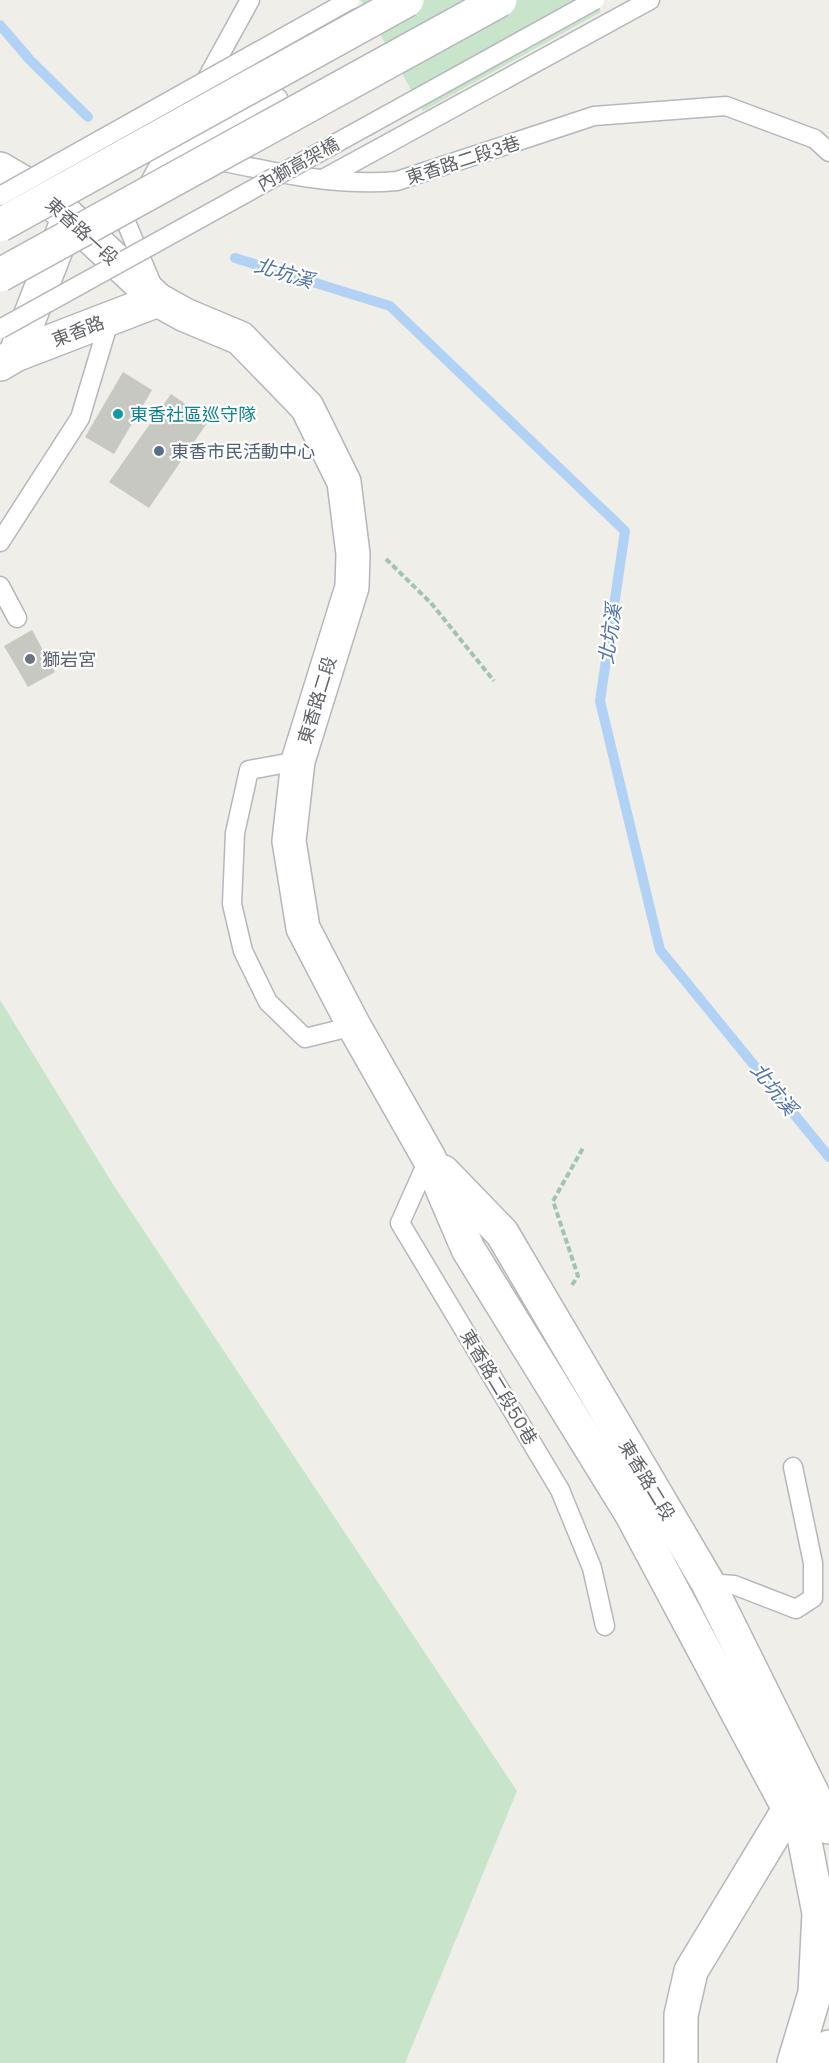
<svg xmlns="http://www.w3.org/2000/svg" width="829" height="2063" font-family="Poppins,'Noto Sans TC',sans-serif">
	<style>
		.green { fill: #c8e4ca }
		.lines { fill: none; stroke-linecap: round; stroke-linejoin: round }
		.stream { stroke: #b2d2f5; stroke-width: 10 }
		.building { fill: #c8c8c2 }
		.lane-casing { stroke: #b5b7bb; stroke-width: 21 }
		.street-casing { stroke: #b5b7bb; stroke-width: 36 }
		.secondary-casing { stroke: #b4b6ba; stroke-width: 36 }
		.path { stroke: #a1c4ae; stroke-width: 4; stroke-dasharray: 6 3; stroke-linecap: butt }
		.lane { stroke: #fff; stroke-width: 18 }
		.street { stroke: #fff; stroke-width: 33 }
		.secondary { stroke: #fff; stroke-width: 33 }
		.lane-bridge-casing { stroke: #b5b7bb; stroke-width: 21; stroke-linecap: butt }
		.secondary-bridge-casing { stroke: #b4b6ba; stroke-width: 36; stroke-linecap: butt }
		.lane-bridge { stroke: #fff; stroke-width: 18 }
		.secondary-bridge { stroke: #fff; stroke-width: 33 }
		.culture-dot { fill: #0f9aa8; stroke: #fff; stroke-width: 2 }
		.service-dot { fill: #5c6f8a; stroke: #fff; stroke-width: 2 }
		.worship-dot { fill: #6b7280; stroke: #fff; stroke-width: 2 }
		.labels { text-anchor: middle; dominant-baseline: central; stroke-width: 4.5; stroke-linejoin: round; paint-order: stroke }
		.street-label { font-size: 18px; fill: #5f6266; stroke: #fff }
		.culture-label { font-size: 18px; fill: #0d838f; stroke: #fff; text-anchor: start }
		.service-label { font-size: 18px; fill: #4e5e75; stroke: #fff; text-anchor: start }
		.worship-label { font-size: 18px; fill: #5b616d; stroke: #fff; text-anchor: start }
		.water-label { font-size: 20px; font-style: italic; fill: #5072a6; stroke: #fff }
	</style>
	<rect width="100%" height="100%" fill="#efeee8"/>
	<g class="green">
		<polygon points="361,0 594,0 601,12 423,111"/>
		<polygon points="0,1000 114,1186 517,1791 405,2063 0,2063"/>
	</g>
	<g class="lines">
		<g class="stream">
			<polyline points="0,25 30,60 88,117"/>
			<polyline points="235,258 390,306 625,531 600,701 660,950 829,1157"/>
		</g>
	</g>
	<g class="building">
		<polygon points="123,372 152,390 114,454 85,437"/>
		<polygon points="171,394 209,420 149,508 109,482"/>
		<polygon points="32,630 55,672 28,687 4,646"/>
	</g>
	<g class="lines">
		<g class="lane-casing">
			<g id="lane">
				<path d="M169 151C243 164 322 188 397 181L594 116 726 106 815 139 829 152"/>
				<polyline points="169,151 278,98"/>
				<polyline points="323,179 650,0"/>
				<polyline points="146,189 250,0"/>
				<polyline points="126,222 153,287"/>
				<polyline points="0,542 80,418 110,318"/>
				<polyline points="0,586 17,618"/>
				<polyline points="298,761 249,770 235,833 232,904 243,951 268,1002 305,1038 354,1026"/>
				<polyline points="429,1158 400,1223 560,1490 592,1568 605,1626"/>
				<polyline points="708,1583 734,1585 796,1609 813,1598 813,1563 793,1467"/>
			</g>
		</g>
		<g class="street-casing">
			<g id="street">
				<polyline points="15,355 66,224"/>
				<polyline points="0,364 15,355 158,300"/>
				<polyline points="681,2063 681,2015 691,1971 789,1809"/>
			</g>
		</g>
		<g class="secondary-casing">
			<g id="secondary">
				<polyline points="0,169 34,189 69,217 158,300 185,315 240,338 307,407 344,482 353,554 352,587 298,761 289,841 303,928 354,1026 429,1158 468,1249 631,1513 804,1837 819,1913 815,1993 794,2063"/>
				<polyline points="443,1172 502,1233 708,1583 829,1827"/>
				<polyline points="823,2063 829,2047"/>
			</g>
		</g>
		<g class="path">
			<polyline points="386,559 431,603 494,681"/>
			<polyline points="572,1285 578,1276 553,1201 583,1148"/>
		</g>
		<use href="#lane" class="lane"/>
		<use href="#street" class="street"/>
		<use href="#secondary" class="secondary"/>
		<g class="lane-bridge-casing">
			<g id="lane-bridge">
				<polyline points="0,196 350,0"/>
				<polyline points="0,329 595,0"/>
			</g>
		</g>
		<g class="secondary-bridge-casing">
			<g id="secondary-bridge">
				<polyline points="0,225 407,0"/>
				<polyline points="0,275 500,0"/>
			</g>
		</g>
		<use href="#lane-bridge" class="lane-bridge"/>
		<use href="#secondary-bridge" class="secondary-bridge"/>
	</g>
	<circle class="culture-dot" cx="118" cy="414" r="6"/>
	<circle class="service-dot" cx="159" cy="451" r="6"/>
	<circle class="worship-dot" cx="30" cy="659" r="6"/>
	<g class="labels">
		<g class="street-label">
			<text transform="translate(463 160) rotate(-18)">東香路二段3巷</text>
			<text transform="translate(298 164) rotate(-29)">內獅高架橋</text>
			<text transform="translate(82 231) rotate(42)">東香路一段</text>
			<text transform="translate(78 331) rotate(-21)">東香路</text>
			<text transform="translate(317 700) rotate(-73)">東香路二段</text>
			<text transform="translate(499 1387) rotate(59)">東香路二段50巷</text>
			<text transform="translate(647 1480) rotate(59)">東香路二段</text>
		</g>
		<g class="culture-label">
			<text x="130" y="414">東香社區巡守隊</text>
		</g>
		<g class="service-label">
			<text x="171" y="451">東香市民活動中心</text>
		</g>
		<g class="worship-label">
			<text x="42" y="659">獅岩宮</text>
		</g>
		<g class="water-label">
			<text transform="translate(284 273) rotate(17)">北坑溪</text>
			<text transform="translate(610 634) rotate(-82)">北坑溪</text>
			<text transform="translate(774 1089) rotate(51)">北坑溪</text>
		</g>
	</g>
</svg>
